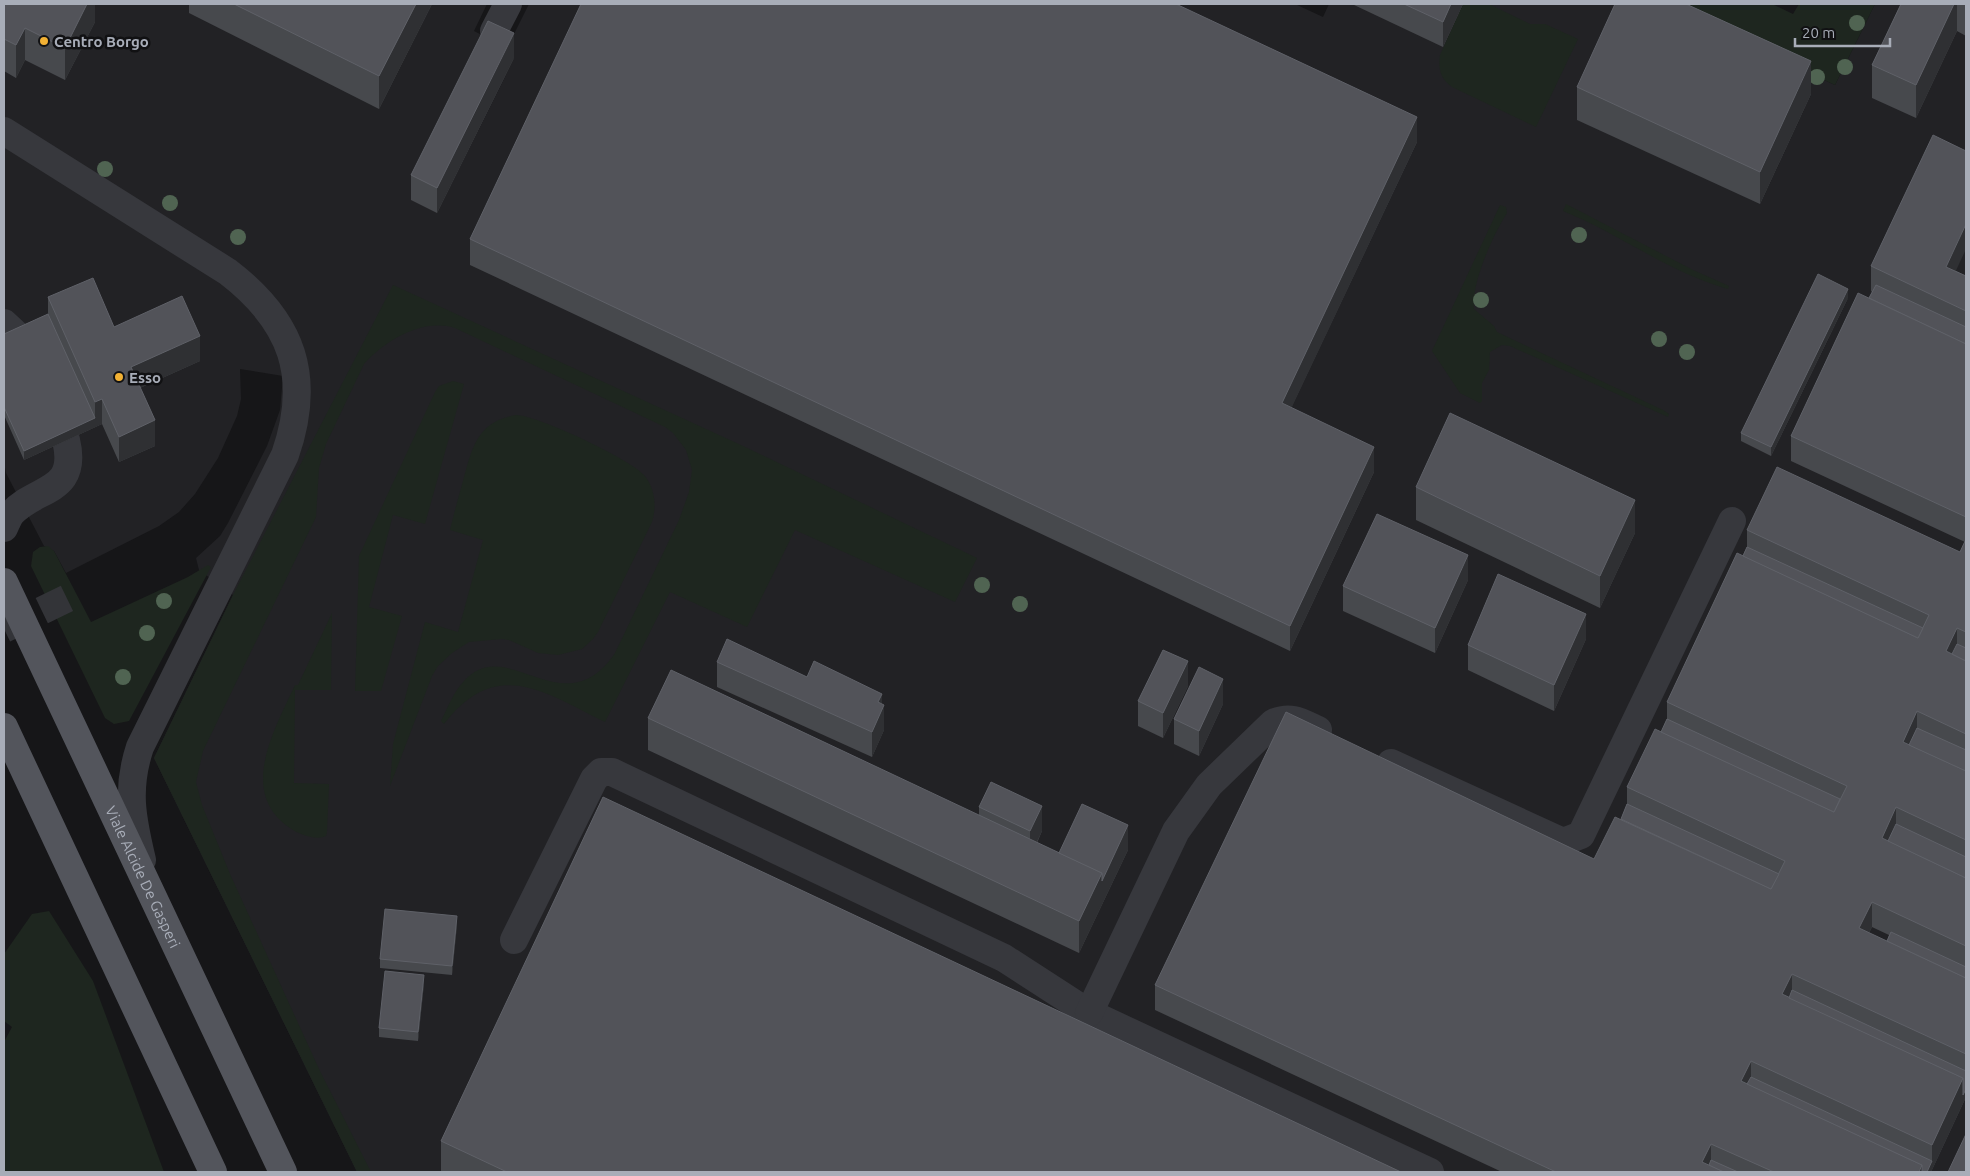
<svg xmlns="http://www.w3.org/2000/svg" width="1970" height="1176" font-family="Ubuntu,sans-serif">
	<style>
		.built { fill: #222225 }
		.green { fill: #1e261f }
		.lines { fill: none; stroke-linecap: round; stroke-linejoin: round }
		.minor-tunnel { stroke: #333438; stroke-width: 28; stroke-dasharray: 28 14; stroke-linecap: butt }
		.minor { stroke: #37383d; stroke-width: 28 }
		.major { stroke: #53555c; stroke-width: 28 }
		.tree { fill: #506452 }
		.wall { fill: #47494d; fill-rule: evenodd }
		.shaded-wall { fill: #2f3033 }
		.building { fill: #525359; stroke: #5f6168 }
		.poi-dot { fill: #f2b134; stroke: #111113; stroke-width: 2 }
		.labels { text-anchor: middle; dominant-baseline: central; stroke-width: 5; stroke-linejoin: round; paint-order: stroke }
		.poi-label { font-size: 15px; font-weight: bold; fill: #a8adb8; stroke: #111113; text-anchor: start }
		.street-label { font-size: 15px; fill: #a8adb8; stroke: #111113 }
	</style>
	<rect width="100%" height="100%" fill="#161618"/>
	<polygon class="built" points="4,4 487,4 474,31 507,48 529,4 1295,4 1323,17 1329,4 1659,4 1835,85 1875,4 1966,4 1966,1172 357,1172 154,758 233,595 199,570 196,558 220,536 228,523 267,446 280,410 283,376 240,369 241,399 237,416 218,458 195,494 179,512 159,526 66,573 54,551 44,546 6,473 4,462"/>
	<g class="green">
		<path d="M1463 4H1489L1530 24H1545L1578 39 1536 127 1452 87C1440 79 1438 68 1440 55Z"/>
		<polygon points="1659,4 1772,4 1793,14 1799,4 1875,4 1835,85"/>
		<path d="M1566 204 1693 270 1729 286 1728 289C1668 272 1620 234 1563 211Z"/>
		<path d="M1500 205 1506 207 1507 213C1493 235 1471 283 1474 309L1494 326 1497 332 1663 410 1669 414 1668 417 1510 346 1502 345 1490 352 1489 370 1482 383V401L1480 403 1460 393 1432 351Z"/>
		<path d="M393 285 743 446 977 558 955 602 795 530 747 627 670 592 605 722C544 692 496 656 444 724L441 721C448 707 453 693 464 681 507 632 564 729 615 653L679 520 689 492 692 470 686 450 673 433 665 427 455 328C422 318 386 340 364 364L326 444 319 468 316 517 203 751 196 782 202 805 230 874 319 1069 371 1172H357L154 758 233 595Z"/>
		<polygon points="453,381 464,384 425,524 393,515 369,607 402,616 381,691 355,691 359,556 435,392 439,386"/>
		<path d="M516 415C537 415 630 459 644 475 655 488 657 506 652 522L598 632 593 639 582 649 558 655 538 653 509 640 502 639 469 642 452 653 438 666 432 676 390 786 393 744 425 622 458 632 483 540 450 530C454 514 458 498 463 481 472 448 477 421 516 415Z"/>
		<polygon points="48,546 54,551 91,622 188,577 208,565 211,567 129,721 114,724 105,718 31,566 33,552 40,547"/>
		<path d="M332 613 331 690H295L294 783 329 784 327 832 326 836C316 841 298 834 290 828 237 792 275 729 295 685H298Z"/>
		<polygon points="49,911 93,981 164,1172 4,1172 4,1042 12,1027 4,1021 4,954 32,914"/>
	</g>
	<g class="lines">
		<polyline class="minor-tunnel" points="4,629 76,594"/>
		<g class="minor">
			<polyline points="494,31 508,4"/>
			<path d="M4 131 228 272C293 322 312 377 285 455L140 747C126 789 132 818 142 860"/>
			<polyline points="4,323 18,336"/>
			<path d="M4 528C6 524 8 518 11 514 36 486 79 494 66 440"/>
			<polyline points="1391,763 1563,842 1581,835 1732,521"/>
			<polyline points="514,940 594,779 601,772 612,772 1004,958 1089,1013 1430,1172"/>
			<path d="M1089 1013 1176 831 1209 785 1273 723C1291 715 1301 722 1318 730"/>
		</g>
		<g class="major">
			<path id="s1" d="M4 582 283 1172"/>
			<polyline points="4,727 213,1172"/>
		</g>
	</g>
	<g class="tree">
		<circle cx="1857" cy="23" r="8"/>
		<circle cx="1845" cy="67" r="8"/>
		<circle cx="1817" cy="77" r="8"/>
		<circle cx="105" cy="169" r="8"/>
		<circle cx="170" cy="203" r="8"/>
		<circle cx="1579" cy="235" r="8"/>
		<circle cx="238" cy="237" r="8"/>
		<circle cx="1481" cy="300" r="8"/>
		<circle cx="1659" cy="339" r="8"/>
		<circle cx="1687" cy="352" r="8"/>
		<circle cx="982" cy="585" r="8"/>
		<circle cx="164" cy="601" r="8"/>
		<circle cx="1020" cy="604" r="8"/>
		<circle cx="147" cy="633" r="8"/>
		<circle cx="123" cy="677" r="8"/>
	</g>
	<g class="wall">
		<polygon points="4,4 95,4 95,22 65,80 25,60 16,78 4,71"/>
		<polygon points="189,4 432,4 379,109 189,13"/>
		<polygon points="1352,4 1463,4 1443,47"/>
		<polygon points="1901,4 1966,4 1966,36 1957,31 1916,118 1872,98 1872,65"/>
		<polygon points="514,58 437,213 411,200 411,175"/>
		<polygon points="1577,87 1811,94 1760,204 1577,120"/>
		<polygon points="1417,142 1291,408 1374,472 1290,651 470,265 470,239"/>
		<path d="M1871 266 1956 271 1966 276V1097L1931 1172H1502L1155 1010V985L1594 859 1621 819 1627 804V787L1661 732 1667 719V702L1747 547V530L1960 552 1965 542 1791 461V436L1872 292 1871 291ZM1872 927 1889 935 1887 941 1869 933Z"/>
		<polygon points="48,297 114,327 200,361 140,388 155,446 119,462 102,424 24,460 4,415 4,334 48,314"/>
		<polygon points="1848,298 1771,456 1741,441 1741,433"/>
		<polygon points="1416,487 1635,533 1600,608 1416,520"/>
		<polygon points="1468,580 1435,653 1343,611 1343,586"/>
		<polygon points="1586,639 1554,711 1468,670 1468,645"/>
		<polygon points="717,662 807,677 882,704 884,730 872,757 717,687"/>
		<polygon points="1188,686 1163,738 1138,726 1138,701"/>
		<polygon points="1223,704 1199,756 1174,744 1174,719"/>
		<polygon points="648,718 979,816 979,807 1042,831 1037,843 1059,853 1128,850 1079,953 648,750"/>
		<polygon points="457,925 452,975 380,968 380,959"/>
		<polygon points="424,984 418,1041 379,1037 379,1028"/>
		<polygon points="441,1141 1401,1172 441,1172"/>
	</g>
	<g class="shaded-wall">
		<polygon points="87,4 95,4 95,22 65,80 65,48"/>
		<polygon points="416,4 432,4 379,109 379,76"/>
		<polygon points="1451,4 1463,4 1443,47 1443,22"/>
		<polygon points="1954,4 1957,4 1957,31 1916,118 1916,85"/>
		<polygon points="25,28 25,60 16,78 16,45"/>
		<polygon points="514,33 514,58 437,213 437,188"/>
		<polygon points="1811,61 1811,94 1760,204 1760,172"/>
		<polygon points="1417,117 1417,142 1282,428 1282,403"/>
		<polygon points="1966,224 1966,249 1946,292 1946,267"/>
		<polygon points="1848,289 1848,298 1771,456 1771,447"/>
		<polygon points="200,336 200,361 131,392 131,367"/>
		<polygon points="102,399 102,424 24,460 24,451 95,418 95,402"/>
		<polygon points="155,420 155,446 119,462 119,437"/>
		<polygon points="1374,447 1374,472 1290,651 1290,626"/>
		<polygon points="1635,500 1635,533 1600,608 1600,576"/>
		<polygon points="1468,555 1468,580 1435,653 1435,628"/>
		<polygon points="1586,614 1586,639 1554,711 1554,685"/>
		<polygon points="1957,628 1957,653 1949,669 1946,651"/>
		<polygon points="1188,661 1188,686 1163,738 1163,713"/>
		<polygon points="1223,679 1223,704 1199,756 1199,731"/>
		<polygon points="882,694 882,711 884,705 884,730 872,757 872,732 878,702"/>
		<polygon points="1917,711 1917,736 1906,760 1903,742"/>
		<polygon points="1042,806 1042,831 1030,856 1030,831"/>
		<polygon points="1896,807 1896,832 1885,856 1882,838"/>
		<polygon points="1128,825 1128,850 1079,953 1079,921 1102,873"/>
		<polygon points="1872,902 1872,927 1859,953 1859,928"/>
		<polygon points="457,916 457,925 452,975 452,966"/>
		<polygon points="1792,974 1792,999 1782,994"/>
		<polygon points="424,975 424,984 418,1041 418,1032"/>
		<polygon points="1751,1061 1751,1086 1741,1081"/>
		<polygon points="1963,1078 1966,1089 1966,1097 1932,1170 1932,1145"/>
		<polygon points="1711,1144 1711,1169 1702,1162"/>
		<polygon points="1932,1161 1932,1170 1931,1172 1927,1172"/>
		<polygon points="1922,1165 1922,1172 1919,1172"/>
	</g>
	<g class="building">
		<polygon points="4,4 87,4 65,48 25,28 16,45 4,39"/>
		<polygon points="234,4 416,4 379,76"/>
		<polygon points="581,4 1176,4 1417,117 1282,403 1374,447 1290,626 470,239"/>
		<polygon points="1404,4 1451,4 1443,22"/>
		<polygon points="1615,4 1686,4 1811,61 1760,172 1577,87"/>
		<polygon points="1901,4 1954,4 1916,85 1872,65"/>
		<polygon points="488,21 514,33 437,188 411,175"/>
		<polygon points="1933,135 1966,151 1966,224 1946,267 1966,276 1966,311 1871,266"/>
		<polygon points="1818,274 1848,289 1771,447 1741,433"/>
		<polygon points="93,278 114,327 182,296 200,336 131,367 155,420 119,437 102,399 95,402 48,297"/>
		<polygon points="1876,285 1966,327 1966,344 1869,298"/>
		<polygon points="1858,293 1966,344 1966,517 1791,436"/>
		<polygon points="48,314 95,418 24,451 4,407 4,334"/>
		<polygon points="1450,413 1635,500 1600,576 1416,487"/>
		<polygon points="1777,467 1960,552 1966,539 1966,632 1957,628 1946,651 1966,661 1966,734 1917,711 1903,742 1966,771 1966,840 1896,807 1882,838 1966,878 1966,946 1872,902 1859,928 1966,978 1966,1054 1792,974 1782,994 1963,1078 1932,1145 1751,1061 1741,1081 1922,1165 1919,1172 1774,1172 1711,1144 1702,1162 1724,1172 1556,1172 1155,985 1286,712 1594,859 1615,817 1771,889 1785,861 1627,787 1655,729 1834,812 1847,786 1667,702 1737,553 1918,638 1929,615 1747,530"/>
		<polygon points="1377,514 1468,555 1435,628 1343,586"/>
		<polygon points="1747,547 1923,628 1918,638 1743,556"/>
		<polygon points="1498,574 1586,614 1554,685 1468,645"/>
		<polygon points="727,639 807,677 814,661 882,694 878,702 884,705 872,732 717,662"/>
		<polygon points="1957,644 1966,648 1966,661 1952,654"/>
		<polygon points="1163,650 1188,661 1163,713 1138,701"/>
		<polygon points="1199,667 1223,679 1199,731 1174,719"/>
		<polygon points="671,670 1102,873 1079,921 648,718"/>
		<polygon points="1667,719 1840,799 1834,812 1661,732"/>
		<polygon points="1917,728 1966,750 1966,771 1909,745"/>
		<polygon points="991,782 1042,806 1030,831 979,807"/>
		<polygon points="603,797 1401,1172 507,1172 441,1141"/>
		<polygon points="1082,804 1128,825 1102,881 1102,873 1059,853"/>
		<polygon points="1627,804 1779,874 1771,889 1621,819"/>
		<polygon points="1896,824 1966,857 1966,878 1888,841"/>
		<polygon points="385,909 457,916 452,966 380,959"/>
		<polygon points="1891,932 1966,967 1966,978 1887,941"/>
		<polygon points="385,971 424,975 418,1032 379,1028"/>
		<polygon points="1792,990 1966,1071 1966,1089 1963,1095 1963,1078 1789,998"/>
		<polygon points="1751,1077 1932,1161 1927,1172 1922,1172 1922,1165 1747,1084"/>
		<polygon points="1966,1134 1966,1172 1948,1172"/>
		<polygon points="1711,1160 1738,1172 1724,1172 1709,1165"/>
	</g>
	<g class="poi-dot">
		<circle cx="44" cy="41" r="5"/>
		<circle cx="119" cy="377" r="5"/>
	</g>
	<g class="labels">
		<g class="poi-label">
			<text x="54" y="41">Centro Borgo</text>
			<text x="129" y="377">Esso</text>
		</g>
		<g class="street-label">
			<text stroke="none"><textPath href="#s1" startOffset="326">Viale Alcide De Gasperi</textPath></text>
		</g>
	</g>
	<rect width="1970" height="1176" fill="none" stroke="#a8adb8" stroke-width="10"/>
	<path d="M1795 38v8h95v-8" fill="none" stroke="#a8adb8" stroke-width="2.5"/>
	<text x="1802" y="38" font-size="15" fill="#a8adb8" stroke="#111113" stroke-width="4" paint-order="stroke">20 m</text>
</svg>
